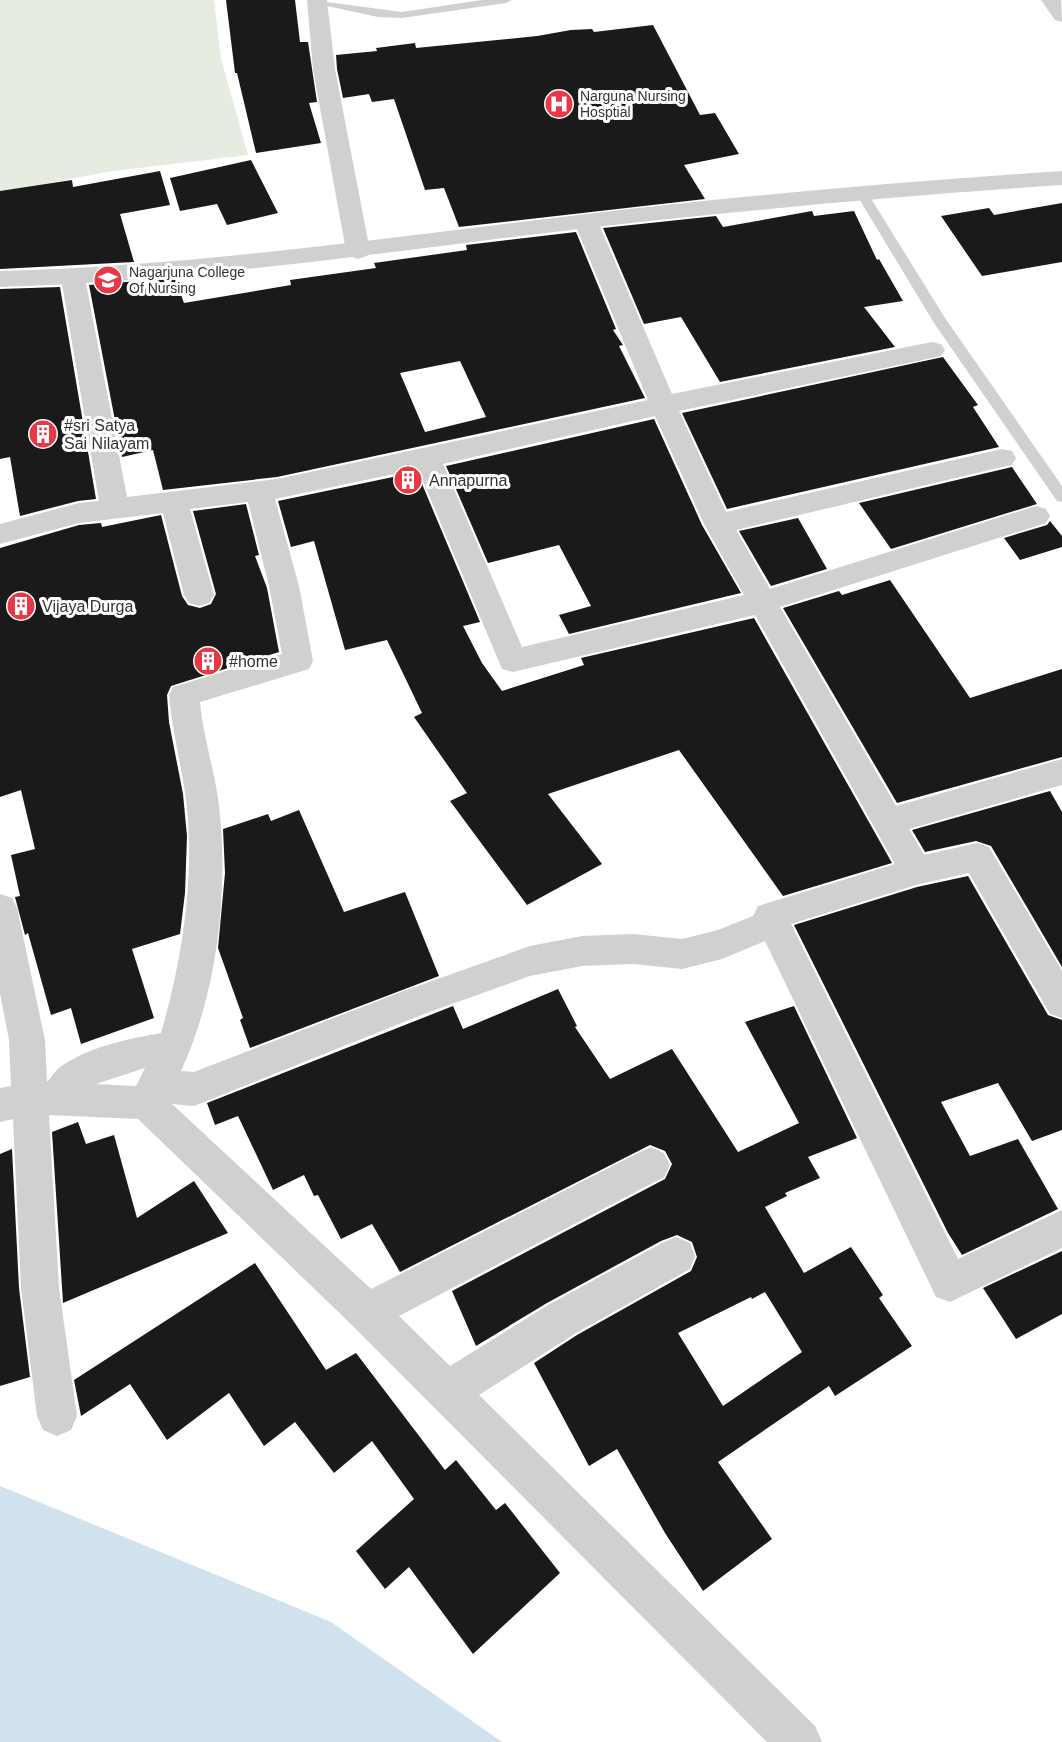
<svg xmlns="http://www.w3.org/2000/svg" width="1062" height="1742" font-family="Helvetica,sans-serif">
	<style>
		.green { fill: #e6ecdf }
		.water { fill: #cfe2ee }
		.building { fill: #1a1a1a; fill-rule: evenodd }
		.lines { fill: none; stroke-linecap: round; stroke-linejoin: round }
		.service { fill: #d0d0d0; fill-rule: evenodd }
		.minor { fill: #d0d0d0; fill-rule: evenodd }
		.tertiary { fill: #d0d0d0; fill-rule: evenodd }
		.labels { text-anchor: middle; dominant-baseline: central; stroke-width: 6; stroke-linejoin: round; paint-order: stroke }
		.far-poi-label { font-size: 14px; fill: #333; stroke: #fff; text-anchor: start }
		.poi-label { font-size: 16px; fill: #333; stroke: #fff; text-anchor: start }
	</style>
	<rect width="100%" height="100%" fill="#fff"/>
	<polygon class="green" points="0,0 214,0 221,59 248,155 106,172 0,193"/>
	<polygon class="water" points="0,1486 331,1622 502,1742 0,1742"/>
	<g class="building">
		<polygon points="226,0 295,0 300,42 308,42 317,102 309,103 321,143 256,153 237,73 235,73"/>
		<polygon points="653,25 700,115 715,113 739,154 684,165 705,199 459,227 444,188 425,190 394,99 372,102 369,94 343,98 337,69 336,55 377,51 376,48 415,43 416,48 537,36 571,30 592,29 594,32"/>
		<polygon points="251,160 278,213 227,225 217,204 180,211 170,178"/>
		<polygon points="160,171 170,205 120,214 134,262 0,269 0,191 72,180 73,187"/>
		<polygon points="1062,203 1062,262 982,276 941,216 989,208 994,215"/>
		<polygon points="812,211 814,216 854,211 877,260 879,259 903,301 864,307 895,347 720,382 681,317 644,324 603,228 716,216 723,227"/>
		<path d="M576 232 616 329 613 330 623 345 619 346 645 398 277 477 163 490 153 450 122 457 89 285 175 278 184 303 291 285 290 280 376 268 374 263 467 250 466 245ZM460 361 486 417 425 432 400 373Z"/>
		<polygon points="60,287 96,499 78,501 20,516 10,457 0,459 0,289"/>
		<polygon points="943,357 978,405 973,407 999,447 727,509 682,413"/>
		<polygon points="654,419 702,525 741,593 569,634 559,615 591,606 559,545 488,563 446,466"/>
		<polygon points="1012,467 1037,504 891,549 859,503"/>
		<polygon points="417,472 480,622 463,626 482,663 502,691 584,665 581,658 754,618 892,863 783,896 679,750 548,794 602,864 527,905 450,801 467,793 414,717 422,713 387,640 345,650 314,541 291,547 278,501"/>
		<polygon points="246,504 259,555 255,556 267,588 279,652 171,686 167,695 169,722 183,794 187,836 185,893 180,934 132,949 154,1018 81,1044 71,1008 51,1015 28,933 25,935 15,897 20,896 11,855 35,849 21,790 0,797 0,548 79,525 101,523 102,527 161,515 182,596 188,605 200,608 211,604 216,594 193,511"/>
		<polygon points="798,518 827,569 771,586 739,531"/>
		<polygon points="1050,521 1062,536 1062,547 1020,560 1004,538 1047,525"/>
		<polygon points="890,580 970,698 1062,669 1062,757 897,803 783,608 839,591 842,595"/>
		<polygon points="1050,791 1062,812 1062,967 991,846 976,841 925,852 912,830"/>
		<polygon points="299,810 344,912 405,892 439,976 250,1048 240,1020 243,1018 218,948 225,873 223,829 268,814 271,821"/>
		<polygon points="968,876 1048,1015 1062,1020 1062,1130 1032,1141 998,1083 941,1102 970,1156 1018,1139 1058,1209 962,1255 948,1233 794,925 917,887"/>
		<path d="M558 989 577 1026 575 1027 610 1079 672 1049 738 1152 799 1123 745 1022 794 1006 857 1138 808 1157 820 1178 785 1193 787 1196 765 1207 804 1273 851 1247 883 1295 879 1298 912 1346 835 1396 829 1386 718 1462 772 1539 703 1591 665 1533 617 1449 589 1466 534 1363 577 1335 691 1271 697 1257 692 1242 677 1235 661 1241 547 1303 476 1346 452 1291 665 1179 672 1164 665 1151 650 1145 400 1272 372 1224 341 1239 318 1195 314 1196 304 1175 273 1190 238 1116 215 1125 207 1103 453 1006 463 1029ZM765 1292 802 1352 723 1406 678 1333 751 1297 752 1299Z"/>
		<polygon points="78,1122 86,1144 114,1135 137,1218 194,1181 228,1233 63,1303 52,1132"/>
		<polygon points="12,1149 19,1288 30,1377 0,1386 0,1154"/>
		<polygon points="1062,1251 1062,1314 1016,1339 983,1288"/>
		<polygon points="255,1263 326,1370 356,1353 445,1470 456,1460 496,1510 505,1503 560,1573 473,1654 409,1567 385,1589 356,1551 414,1499 372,1441 334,1473 295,1422 264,1446 229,1393 167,1440 130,1384 81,1416 74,1380"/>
	</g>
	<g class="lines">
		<g class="service">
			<polygon points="312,0 402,12 482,0 512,0 506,3 402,18 378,17 313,3"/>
			<polygon points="861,188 867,192 945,318 1062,486 1062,502 1057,501 934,323 855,192"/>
		</g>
		<g class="minor">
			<polygon points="307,0 327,0 335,69 370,251 367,256 358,259 349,256 346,251 313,69"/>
			<polygon points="1041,0 1061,0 1062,22 1055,20"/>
			<path d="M586 215 594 217 598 222 672 394 932 342 941 344 945 350 941 356 932 358 679 411 726 512 1002 449 1012 451 1016 458 1012 465 1002 467 736 530 770 589 1036 506 1046 509 1050 516 1046 523 780 607 896 806 1062 759V785L909 829 924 855 977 843 989 847 1062 971V1018L1050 1014 969 873 916 885 791 924 958 1259 1062 1210V1248L950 1302 936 1297 765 941 722 959 682 969 633 964 582 966 530 976 424 1014 194 1106 172 1104 371 1289 638 1153 651 1147 664 1153 670 1165 664 1177 399 1316 450 1366 548 1305 662 1243 676 1237 690 1243 695 1256 690 1269 576 1333 479 1395 815 1726 822 1742H767L353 1326 138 1119 49 1115 59 1288 77 1416 71 1430 57 1436 43 1430 37 1416 21 1288 13 1119 0 1122V1088L11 1086 9 1040 0 993V894L12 898 17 908 45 1040 47 1082C51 1078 54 1072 59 1068 87 1047 127 1039 161 1033 182 961 194 883 187 808 183 770 172 733 169 695L173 687 282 654 269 586 248 502 190 509 214 595 209 603 199 606 189 603 184 595 163 513 79 523 0 544V524L79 503 99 501 61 278 64 273 73 270 82 273 85 278 127 497 277 479 648 400 574 222 578 217ZM655 416 704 524 744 595 522 647 443 464ZM418 469 502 669 513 672 755 615 895 864 758 906 753 916 718 930 682 939 633 934 582 936 530 946 401 992 194 1072 181 1071C217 993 229 892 219 806 215 771 203 737 200 702L309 669 313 661 299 586 275 499ZM145 1068 136 1086 96 1084Z"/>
		</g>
		<path class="tertiary" d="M1062 171V185C903 196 745 210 587 228 391 251 197 281 0 287V271C197 266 391 237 587 214 745 195 903 182 1062 171Z"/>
	</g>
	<defs>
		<g id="hospital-disc" transform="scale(1.5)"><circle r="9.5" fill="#e63946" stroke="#fff"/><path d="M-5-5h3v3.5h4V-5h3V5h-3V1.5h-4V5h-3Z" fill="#fff"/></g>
		<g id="university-disc" transform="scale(1.5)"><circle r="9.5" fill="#e63946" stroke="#fff"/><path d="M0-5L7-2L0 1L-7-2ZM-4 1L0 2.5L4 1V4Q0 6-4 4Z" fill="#fff"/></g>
		<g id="building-disc" transform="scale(1.5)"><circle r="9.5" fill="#e63946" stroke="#fff"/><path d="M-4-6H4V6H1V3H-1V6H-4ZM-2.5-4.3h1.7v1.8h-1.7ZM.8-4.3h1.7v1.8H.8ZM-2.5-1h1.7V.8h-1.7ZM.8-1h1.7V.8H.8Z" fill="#fff"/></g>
	</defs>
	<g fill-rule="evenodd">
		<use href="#hospital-disc" x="559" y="104"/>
		<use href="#university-disc" x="108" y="280"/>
		<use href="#building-disc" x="43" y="434"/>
		<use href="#building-disc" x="408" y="480"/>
		<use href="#building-disc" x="21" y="606"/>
		<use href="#building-disc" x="208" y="661"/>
	</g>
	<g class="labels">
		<g class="far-poi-label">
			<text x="580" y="96">Narguna Nursing<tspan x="580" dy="16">Hosptial</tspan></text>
			<text x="129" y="272">Nagarjuna College<tspan x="129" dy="16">Of Nursing</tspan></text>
		</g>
		<g class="poi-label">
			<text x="64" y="425">#sri Satya<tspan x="64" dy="18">Sai Nilayam</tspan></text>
			<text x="429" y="480">Annapurna</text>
			<text x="42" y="606">Vijaya Durga</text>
			<text x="229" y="661">#home</text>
		</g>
	</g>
</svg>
